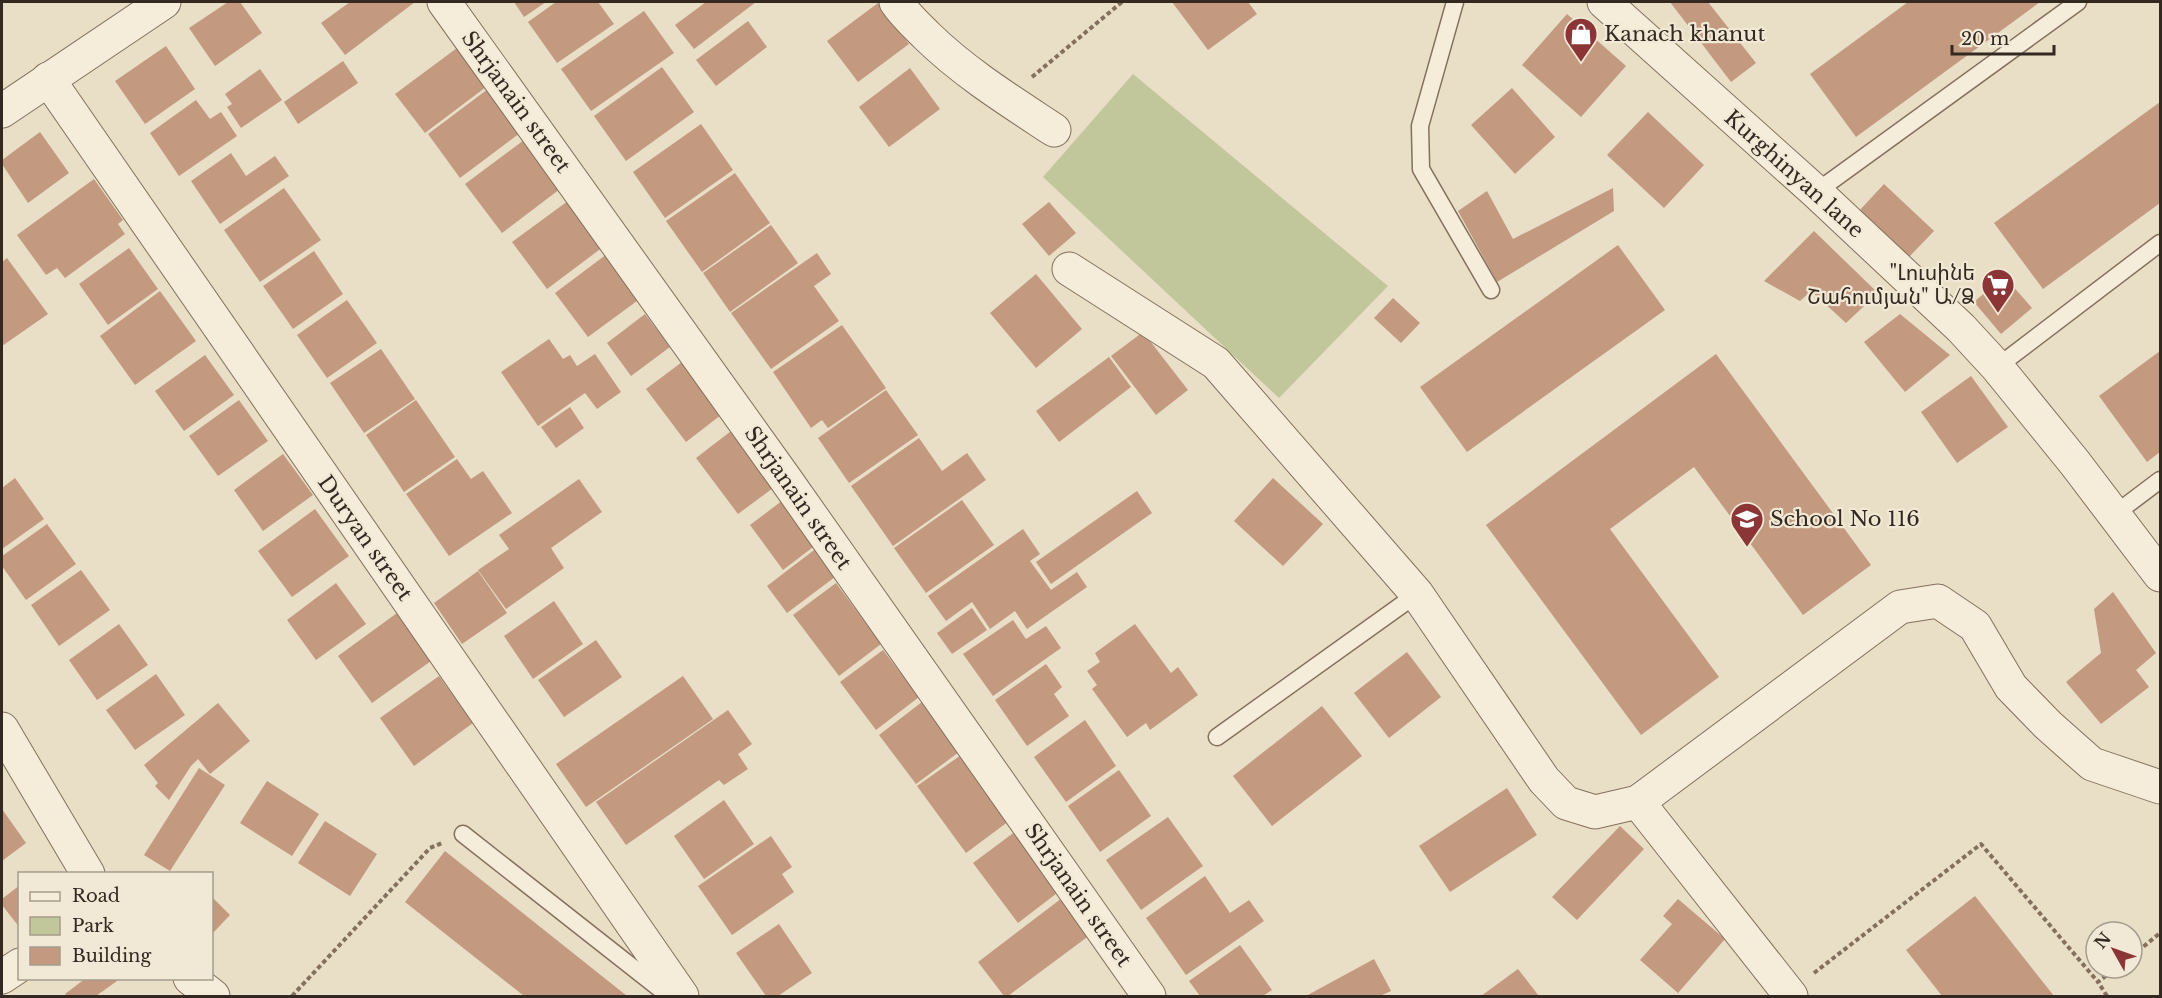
<svg xmlns="http://www.w3.org/2000/svg" width="2162" height="998" font-family="'Libre Baskerville','Noto Sans Armenian',serif">
	<style>
		.green { fill: #c2c69b }
		.building { fill: #c39a80 }
		.lines { fill: none; stroke-linecap: round; stroke-linejoin: round }
		.service-casing { stroke: #83705e; stroke-width: 19 }
		.minor-casing { stroke: #83705e; stroke-width: 35 }
		.tertiary-casing { stroke: #83705e; stroke-width: 35 }
		.path { stroke: #83705e; stroke-width: 4; stroke-dasharray: 4.5 3; stroke-linecap: butt }
		.service { stroke: #f5ecd9; stroke-width: 16 }
		.minor { stroke: #f5ecd9; stroke-width: 33 }
		.tertiary { stroke: #f5ecd9; stroke-width: 33 }
		.labels { text-anchor: middle; dominant-baseline: central; stroke-width: 4.5; stroke-linejoin: round; paint-order: stroke }
		.poi-label { font-size: 21px; fill: #342920; stroke: #f1e9d5; text-anchor: start }
		.street-label { font-size: 21px; fill: #342920; stroke: #f1e9d5 }
	</style>
	<rect width="100%" height="100%" fill="#e9dec6"/>
	<polygon class="green" points="1133,74 1388,286 1279,398 1043,177"/>
	<g class="building">
		<polygon points="228,2 240,2 262,33 215,66 189,28"/>
		<polygon points="350,2 415,2 345,55 321,23"/>
		<polygon points="514,2 546,2 524,17"/>
		<polygon points="556,2 598,2 614,24 557,63 528,22"/>
		<polygon points="706,2 756,2 694,49 675,25"/>
		<polygon points="1172,2 1248,2 1257,14 1208,50"/>
		<polygon points="1670,2 1708,2 1756,63 1731,82"/>
		<polygon points="1908,2 2040,2 1856,137 1810,74"/>
		<polygon points="878,3 909,44 858,82 827,41"/>
		<polygon points="644,11 674,53 591,111 561,69"/>
		<polygon points="1567,14 1626,66 1581,117 1522,65"/>
		<polygon points="748,21 767,47 716,86 696,60"/>
		<polygon points="166,46 195,89 145,124 115,81"/>
		<polygon points="457,48 486,87 425,133 395,94"/>
		<polygon points="343,61 358,83 298,124 284,102"/>
		<polygon points="662,67 694,112 626,161 594,116"/>
		<polygon points="910,68 940,109 889,147 859,107"/>
		<polygon points="260,69 282,100 241,128 227,107 232,104 225,94"/>
		<polygon points="1512,88 1555,137 1515,174 1471,125"/>
		<polygon points="488,89 520,133 460,178 428,134"/>
		<polygon points="196,100 210,119 221,112 237,136 179,176 150,133"/>
		<polygon points="2160,102 2160,203 2043,289 1994,223"/>
		<polygon points="1648,112 1704,165 1664,208 1607,155"/>
		<polygon points="701,124 733,170 665,218 633,172"/>
		<polygon points="40,132 69,173 28,203 2,164 2,160"/>
		<polygon points="524,140 560,189 502,233 465,184"/>
		<polygon points="231,153 246,176 275,156 289,176 220,224 191,181"/>
		<polygon points="735,173 770,223 702,272 666,221"/>
		<polygon points="94,179 123,220 118,224 125,234 65,278 57,268 46,275 17,235"/>
		<polygon points="1884,184 1934,231 1909,257 1859,211"/>
		<polygon points="284,188 321,240 260,282 224,230"/>
		<polygon points="1613,188 1614,211 1497,282 1458,211 1487,191 1513,239"/>
		<polygon points="572,198 603,247 547,289 512,242"/>
		<polygon points="1049,202 1076,233 1049,256 1022,224"/>
		<polygon points="771,225 798,263 730,312 703,273"/>
		<polygon points="1814,231 1878,293 1846,323 1811,291 1800,301 1764,281"/>
		<polygon points="1618,245 1665,310 1467,452 1420,387"/>
		<polygon points="129,248 158,289 108,325 79,284"/>
		<polygon points="314,251 343,294 293,329 263,286"/>
		<polygon points="817,253 831,274 814,286 839,321 771,369 731,313"/>
		<polygon points="607,254 641,298 588,337 555,293"/>
		<polygon points="7,258 48,314 2,346 2,262"/>
		<polygon points="1036,274 1082,329 1036,368 990,313"/>
		<polygon points="2004,276 2032,308 2001,334 1974,302"/>
		<polygon points="160,291 196,341 135,385 100,336"/>
		<polygon points="1393,298 1420,323 1401,343 1374,318"/>
		<polygon points="347,300 377,343 327,378 297,335"/>
		<polygon points="645,314 670,347 631,376 607,343"/>
		<polygon points="1900,314 1950,355 1905,392 1864,342"/>
		<polygon points="842,325 886,388 828,428 822,420 811,428 773,372"/>
		<polygon points="1143,332 1188,390 1156,415 1111,356"/>
		<polygon points="549,339 563,359 570,355 577,366 595,354 621,392 597,409 585,393 538,426 501,372"/>
		<polygon points="381,349 415,399 364,433 330,383"/>
		<polygon points="2160,351 2160,452 2147,462 2099,396"/>
		<polygon points="1716,354 1871,565 1803,615 1694,467 1610,529 1719,677 1641,735 1486,525"/>
		<polygon points="205,355 234,395 184,431 155,391"/>
		<polygon points="1109,357 1131,387 1059,442 1036,411"/>
		<polygon points="682,362 721,415 686,442 646,389"/>
		<polygon points="1971,376 2008,427 1957,463 1921,412"/>
		<polygon points="886,390 918,435 849,483 818,438"/>
		<polygon points="239,400 268,441 218,476 189,436"/>
		<polygon points="416,400 455,457 404,492 366,435"/>
		<polygon points="570,407 584,428 556,448 541,427"/>
		<polygon points="735,428 777,485 738,514 696,458"/>
		<polygon points="919,438 942,471 967,453 986,480 893,546 851,486"/>
		<polygon points="283,454 313,495 263,531 234,490"/>
		<polygon points="457,459 471,479 483,471 512,513 449,556 406,494"/>
		<polygon points="15,478 44,519 2,549 2,488"/>
		<polygon points="1273,478 1323,524 1283,566 1234,521"/>
		<polygon points="579,479 602,512 551,548 564,568 506,609 478,570 509,549 499,535"/>
		<polygon points="1137,491 1152,513 1051,584 1036,562"/>
		<polygon points="787,497 821,541 783,570 750,525"/>
		<polygon points="962,500 994,545 926,593 894,548"/>
		<polygon points="315,509 349,556 292,597 258,551"/>
		<polygon points="47,524 76,564 26,600 2,566 2,556"/>
		<polygon points="1023,529 1040,554 1030,561 1051,590 1077,572 1087,587 1027,629 1015,611 990,629 972,602 946,621 928,596"/>
		<polygon points="822,544 843,571 787,613 767,586"/>
		<polygon points="81,570 110,610 59,646 31,605"/>
		<polygon points="478,571 507,613 462,644 434,603"/>
		<polygon points="336,583 366,624 316,660 287,620"/>
		<polygon points="836,583 881,644 839,676 793,615"/>
		<polygon points="2113,592 2156,653 2136,670 2149,687 2101,724 2066,682 2101,653 2094,609"/>
		<polygon points="554,601 583,644 533,679 504,636"/>
		<polygon points="972,608 987,630 952,654 937,633"/>
		<polygon points="397,613 431,661 372,703 338,656"/>
		<polygon points="1013,620 1026,639 1046,626 1061,648 993,696 963,654"/>
		<polygon points="119,624 148,665 97,700 69,660"/>
		<polygon points="1135,624 1171,673 1178,667 1198,695 1150,730 1146,723 1127,737 1092,689 1097,685 1087,671 1100,662 1095,653"/>
		<polygon points="596,640 622,677 564,717 538,680"/>
		<polygon points="883,650 919,697 876,730 840,682"/>
		<polygon points="1407,652 1441,697 1389,738 1354,693"/>
		<polygon points="1046,664 1062,687 1054,694 1069,716 1027,746 995,700"/>
		<polygon points="156,674 185,715 135,750 106,710"/>
		<polygon points="439,676 473,723 414,766 380,718"/>
		<polygon points="683,676 713,719 586,807 556,764"/>
		<polygon points="922,702 959,752 916,784 879,735"/>
		<polygon points="218,703 250,741 210,774 198,759 191,766 169,800 155,786 158,783 144,765"/>
		<polygon points="1322,706 1362,756 1272,826 1233,776"/>
		<polygon points="728,710 752,744 738,754 748,769 724,785 719,780 626,845 596,802"/>
		<polygon points="1085,720 1116,766 1066,802 1034,757"/>
		<polygon points="961,755 1009,821 966,853 917,786"/>
		<polygon points="199,768 225,785 170,871 144,855"/>
		<polygon points="1119,770 1151,816 1100,852 1068,806"/>
		<polygon points="267,781 319,814 292,856 240,823"/>
		<polygon points="1507,788 1537,835 1450,892 1419,846"/>
		<polygon points="724,800 754,844 704,879 674,836"/>
		<polygon points="2,809 26,843 2,861"/>
		<polygon points="1168,817 1203,866 1141,910 1106,860"/>
		<polygon points="325,821 377,854 350,896 298,863"/>
		<polygon points="1620,826 1644,849 1577,920 1552,897"/>
		<polygon points="1016,831 1061,890 1018,923 973,863"/>
		<polygon points="771,836 792,867 782,874 794,892 732,935 698,886"/>
		<polygon points="445,851 627,996 524,996 405,902"/>
		<polygon points="1205,876 1230,913 1249,900 1264,921 1186,975 1146,918"/>
		<polygon points="20,885 20,928 2,905 2,899"/>
		<polygon points="1975,896 2054,996 1942,996 1906,950"/>
		<polygon points="212,897 230,915 212,934"/>
		<polygon points="1062,898 1090,935 1008,996 1004,996 978,962"/>
		<polygon points="1678,899 1725,939 1678,993 1640,960 1672,924 1663,916"/>
		<polygon points="779,924 812,973 778,996 766,996 736,953"/>
		<polygon points="1240,945 1272,990 1263,996 1200,996 1189,981"/>
		<polygon points="1374,959 1391,991 1380,996 1306,996"/>
		<polygon points="1518,969 1539,996 1481,996"/>
		<polygon points="86,978 115,978 117,981 96,996 67,996 65,994"/>
	</g>
	<g class="lines">
		<g class="service-casing">
			<g id="service">
				<polyline points="1455,2 1420,126 1421,169 1491,290"/>
				<polyline points="1816,192 2078,2"/>
				<polyline points="1997,367 2160,243"/>
				<polyline points="2115,514 2160,480"/>
				<polyline points="1217,737 1417,594"/>
				<polyline points="463,834 669,996"/>
			</g>
		</g>
		<g class="minor-casing">
			<g id="minor">
				<polyline points="444,2 784,477 1149,996"/>
				<path d="M896 2C905 15 916 25 927 36 965 73 1010 101 1054 130"/>
				<polyline points="48,79 682,996"/>
				<polyline points="1069,269 1216,363 1417,594 1544,780 1566,803 1595,812 1638,802 1791,996"/>
				<polyline points="1638,802 1900,607 1938,601 1975,626 2011,687 2048,725 2092,764 2160,787"/>
				<polyline points="2,977 20,965"/>
			</g>
		</g>
		<g class="tertiary-casing">
			<g id="tertiary">
				<polyline points="1604,2 1816,192 1961,328 1997,367 2075,463 2160,575"/>
				<polyline points="2,111 164,2"/>
				<polyline points="2,729 88,874"/>
				<polyline points="190,978 213,996"/>
			</g>
		</g>
		<g class="path">
			<polyline points="1032,77 1122,2"/>
			<polyline points="2132,956 2160,933"/>
			<polyline points="1814,973 1981,844 2098,982"/>
			<polyline points="292,996 430,848 442,843"/>
			<polyline points="2107,996 2098,982 2116,968"/>
		</g>
		<use href="#service" class="service"/>
		<use href="#minor" class="minor"/>
		<use href="#tertiary" class="tertiary"/>
	</g>
	<defs>
		<g id="shop-pin" transform="scale(1.725)"><path d="M0 17L-7.5 6A9.5 9.5 0 1 1 7.5 6Z" fill="#8b3537" stroke="#f1e9d5"/><path d="M-5-2.5h2.3a2.7 3.5 0 0 1 5.4 0H5L5.5 6h-11ZM-1.5-2.5h3a1.5 2.3 0 0 0-3 0Z" fill="#fff"/></g>
		<g id="supermarket-pin" transform="scale(1.725)"><path d="M0 17L-7.5 6A9.5 9.5 0 1 1 7.5 6Z" fill="#8b3537" stroke="#f1e9d5"/><path d="M-6-5.5h2.5l.6 2H6L4.5 2H-2.5L-4.4-4H-6ZM-1.5 3.2a1.3 1.3 0 1 0 .1 0ZM3 3.2a1.3 1.3 0 1 0 .1 0Z" fill="#fff"/></g>
		<g id="school-pin" transform="scale(1.725)"><path d="M0 17L-7.5 6A9.5 9.5 0 1 1 7.5 6Z" fill="#8b3537" stroke="#f1e9d5"/><path d="M0-5L7-2L0 1L-7-2ZM-4 1L0 2.5L4 1V4Q0 6-4 4Z" fill="#fff"/></g>
	</defs>
	<g fill-rule="evenodd">
		<use href="#shop-pin" x="1581" y="34"/>
		<use href="#supermarket-pin" x="1998" y="285"/>
		<use href="#school-pin" x="1747" y="519"/>
	</g>
	<g class="labels">
		<g class="poi-label">
			<text x="1604" y="34">Kanach khanut</text>
			<text x="1975" y="273" text-anchor="end">"Լուսինե<tspan x="1975" dy="24">Շահումյան" Ա/Ձ</tspan></text>
			<text x="1770" y="519">School No 116</text>
		</g>
		<g class="street-label">
			<text transform="translate(516 102) rotate(54)">Shrjanain street</text>
			<text transform="translate(1794 174) rotate(42)">Kurghinyan lane</text>
			<text transform="translate(798 498) rotate(55)">Shrjanain street</text>
			<text transform="translate(365 538) rotate(55)">Duryan street</text>
			<text transform="translate(1078 895) rotate(55)">Shrjanain street</text>
		</g>
	</g>
	<rect width="2162" height="998" fill="none" stroke="#342920" stroke-width="6"/>
	<rect x="18" y="872" width="195" height="108" fill="#f1e9d5" stroke="#a59c8d" stroke-width="1.5"/>
	<rect x="30" y="892" width="30" height="9" fill="#f5ecd9" stroke="#a59c8d" stroke-width="1.5"/>
	<text x="72" y="902" font-size="18" fill="#342920">Road</text>
	<rect x="30" y="917" width="30" height="18" fill="#c2c69b" stroke="#a59c8d" stroke-width="1.5"/>
	<text x="72" y="932" font-size="18" fill="#342920">Park</text>
	<rect x="30" y="947" width="30" height="18" fill="#c39a80" stroke="#a59c8d" stroke-width="1.5"/>
	<text x="72" y="962" font-size="18" fill="#342920">Building</text>
	<g transform="translate(2114 950) rotate(310)"><circle r="28" fill="#f1e9d5" stroke="#a59c8d" stroke-width="1.5"/>
	<path d="M0-4.5L10 22L0 15L-10 22Z" fill="#8b3537"/>
	<text y="-9" font-size="16" font-weight="bold" text-anchor="middle" fill="#342920">N</text>
	</g>
	<path d="M1952 45v9h102v-9" fill="none" stroke="#342920" stroke-width="3"/>
	<text x="1961" y="45" font-size="18" fill="#342920" stroke="#f1e9d5" stroke-width="4.5" paint-order="stroke">20 m</text>
</svg>
